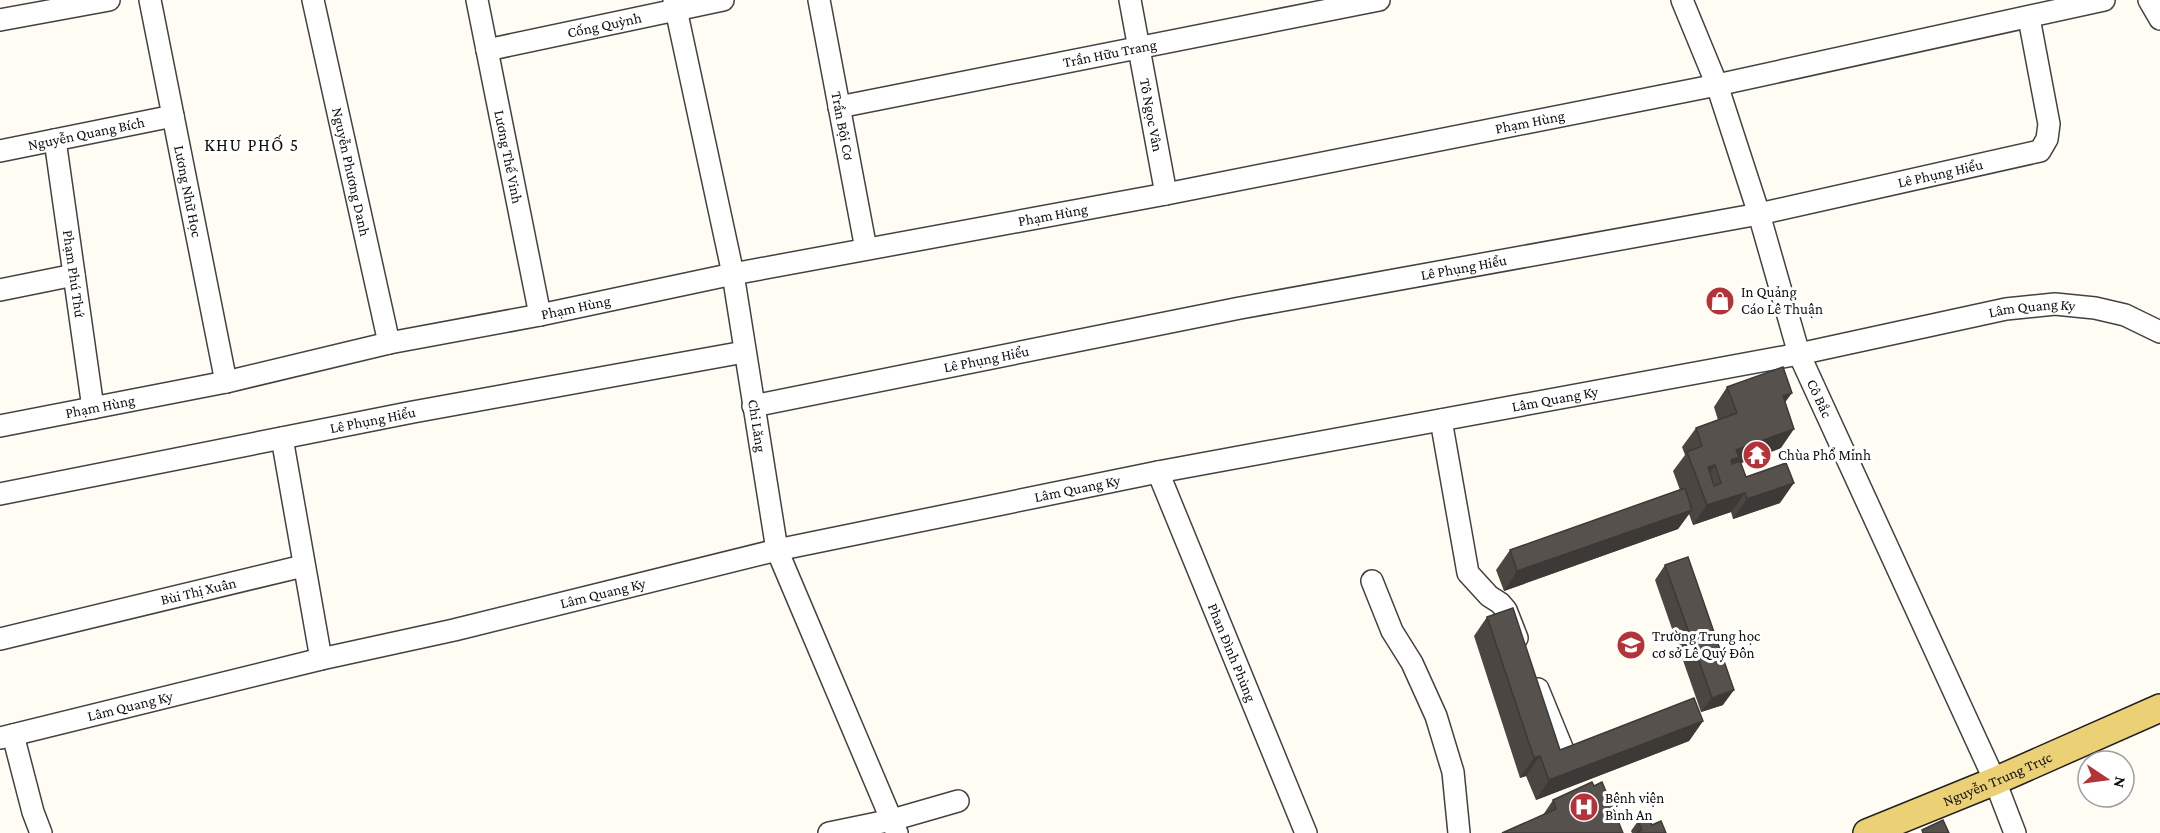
<svg xmlns="http://www.w3.org/2000/svg" width="2160" height="833" font-family="'Crimson Pro',serif">
	<style>
		.lines { fill: none; stroke-linecap: round; stroke-linejoin: round }
		.minor-casing { stroke: #424242; stroke-width: 24 }
		.major-casing { stroke: #202020; stroke-width: 30 }
		.minor { stroke: #fff; stroke-width: 21 }
		.major { stroke: #ecd075; stroke-width: 27 }
		.wall { fill: #4b4642 }
		.shaded-wall { fill: #3d3936 }
		.building { fill: #57514d; stroke: #3d3936; stroke-width: 1.5; fill-rule: evenodd }
		.labels { text-anchor: middle; dominant-baseline: central; stroke-width: 6; stroke-linejoin: round; paint-order: stroke }
		.street-label { font-size: 15px; fill: #0f0f0f; stroke: #fff }
		.poi-label { font-size: 15px; fill: #0f0f0f; stroke: #fff; text-anchor: start }
		.quarter-label { font-size: 18px; letter-spacing: 1.5px; fill: #0f0f0f; stroke: #fff }
	</style>
	<rect width="100%" height="100%" fill="#fefcf3"/>
	<g class="lines">
		<g class="minor-casing">
			<g id="minor">
				<path id="s1" d="M150 0 226 382"/>
				<path id="s2" d="M313 0 389 343"/>
				<path id="s3" d="M477 0 540 315"/>
				<path id="s4" d="M674 0 733 274 777 550 897 833"/>
				<path id="s5" d="M819 0 866 249"/>
				<path id="s6" d="M1130 0 1166 194"/>
				<path id="s7" d="M1682 0 1717 85 1759 214 1799 354 1995 781 2015 833"/>
				<polyline points="2149,0 2160,19"/>
				<polyline points="0,20 109,0"/>
				<path id="s8" d="M487 50 723 0"/>
				<path id="s9" d="M839 107 1379 0"/>
				<path id="s10" d="M55 140 93 408"/>
				<path id="s11" d="M0 151 173 116"/>
				<polyline points="0,290 74,275"/>
				<path id="s12" d="M753 406 1240 308 1759 214 2040 151 2047 139 2049 124 2029 18"/>
				<polyline points="1441,420 1468,573 1489,596 1500,603 1506,610 1517,638"/>
				<path id="s13" d="M0 426 226 382 389 343 540 315 733 274 1166 194 1717 85 2104 0"/>
				<polyline points="282,438 321,659"/>
				<path id="s14" d="M1158 472 1306 833"/>
				<path id="s15" d="M0 494 413 412 744 352"/>
				<polyline points="1372,581 1392,631 1412,663 1436,716 1453,772 1459,833"/>
				<path id="s16" d="M0 639 303 566"/>
				<polyline points="1538,689 1565,755"/>
				<polyline points="13,735 33,812 41,833"/>
				<path id="s17" d="M0 738 321 659 454 630 777 550 1158 472 1799 354 2006 309 2055 304 2095 308 2125 315 2160 332"/>
				<polyline points="829,833 892,820 958,801"/>
			</g>
		</g>
		<g class="major-casing">
			<g id="major">
				<path id="s18" d="M1867 833 1995 781 2160 708"/>
			</g>
		</g>
		<use href="#minor" class="minor"/>
		<use href="#major" class="major"/>
	</g>
	<g class="wall">
		<polygon points="1727,387 1785,403 1781,448 1741,463 1746,477 1780,503 1733,519 1731,512 1693,525 1689,514 1678,529 1504,591 1496,570 1510,550 1680,490 1673,471 1685,455 1682,447 1696,428 1718,420 1714,407"/>
		<polygon points="1665,565 1723,705 1701,712 1655,580"/>
		<polygon points="1487,617 1560,750 1703,721 1689,741 1536,800 1526,776 1520,778 1474,636"/>
		<polygon points="1553,800 1623,833 1543,815"/>
		<polygon points="1638,821 1652,825 1666,833 1632,833 1631,831"/>
	</g>
	<g class="shaded-wall">
		<polygon points="1792,393 1778,412 1783,396"/>
		<polygon points="1794,429 1781,448 1733,466 1719,476 1736,450"/>
		<polygon points="1715,465 1702,484 1708,467"/>
		<polygon points="1794,483 1780,503 1733,519 1747,499"/>
		<polygon points="1745,493 1731,512 1693,525 1707,505"/>
		<polygon points="1692,510 1678,529 1504,591 1517,571"/>
		<polygon points="1734,690 1723,705 1701,712 1712,698"/>
		<polygon points="1703,721 1689,741 1536,800 1549,780"/>
		<polygon points="1540,756 1526,776 1520,778 1534,758"/>
	</g>
	<g class="building">
		<path d="M1783 367 1792 393 1783 396 1794 429 1736 450 1739 457 1731 460 1732 464 1740 461 1746 477 1786 463 1794 483 1747 499 1745 493 1707 505 1687 452 1702 446 1696 428 1737 413 1727 387ZM1715 465 1721 483 1714 486 1708 467Z"/>
		<polygon points="1685,488 1692,510 1517,571 1510,550"/>
		<polygon points="1688,557 1734,690 1712,698 1665,565"/>
		<polygon points="1513,608 1560,750 1694,698 1703,721 1549,780 1540,756 1534,758 1487,617"/>
		<polygon points="1592,782 1594,786 1602,782 1623,833 1502,833 1556,809 1553,800"/>
		<polygon points="1648,816 1652,825 1661,821 1666,833 1636,833 1642,830 1638,821"/>
		<polygon points="1943,820 1949,833 1923,833 1922,830"/>
	</g>
	<defs>
		<g id="shop-disc" transform="scale(1.5)"><circle r="9.5" fill="#b43338" stroke="#fff"/><path d="M-5-2.5h2.3a2.7 3.5 0 0 1 5.4 0H5L5.5 6h-11ZM-1.5-2.5h3a1.5 2.3 0 0 0-3 0Z" fill="#fff"/></g>
		<g id="temple-disc" transform="scale(1.5)"><circle r="9.5" fill="#b43338" stroke="#fff"/><path d="M0-6L5-2H3V0L6.5 2.5H4V6H1.5V3h-3V6H-4V2.5H-6.5L-3 0V-2H-5Z" fill="#fff"/></g>
		<g id="school-disc" transform="scale(1.5)"><circle r="9.5" fill="#b43338" stroke="#fff"/><path d="M0-5L7-2L0 1L-7-2ZM-4 1L0 2.5L4 1V4Q0 6-4 4Z" fill="#fff"/></g>
		<g id="hospital-disc" transform="scale(1.5)"><circle r="9.5" fill="#b43338" stroke="#fff"/><path d="M-5-5h3v3.5h4V-5h3V5h-3V1.5h-4V5h-3Z" fill="#fff"/></g>
	</defs>
	<g fill-rule="evenodd">
		<use href="#shop-disc" x="1720" y="301"/>
		<use href="#temple-disc" x="1757" y="455"/>
		<use href="#school-disc" x="1631" y="645"/>
		<use href="#hospital-disc" x="1584" y="807"/>
	</g>
	<g class="labels">
		<g class="street-label">
			<text stroke="none"><textPath href="#s8" startOffset="120">Cống Quỳnh</textPath></text>
			<text stroke="none"><textPath href="#s9" startOffset="276">Trần Hữu Trang</textPath></text>
			<text stroke="none"><textPath href="#s6" startOffset="117">Tô Ngọc Vân</textPath></text>
			<text stroke="none"><textPath href="#s13" startOffset="1560">Phạm Hùng</textPath></text>
			<text stroke="none"><textPath href="#s5" startOffset="128">Trần Bội Cơ</textPath></text>
			<text stroke="none"><textPath href="#s11" startOffset="88">Nguyễn Quang Bích</textPath></text>
			<text stroke="none"><textPath href="#s3" startOffset="160">Lương Thế Vinh</textPath></text>
			<text stroke="none"><textPath href="#s2" startOffset="176">Nguyễn Phương Danh</textPath></text>
			<text stroke="none"><textPath href="#s12" startOffset="1210">Lê Phụng Hiểu</textPath></text>
			<text stroke="none"><textPath href="#s1" startOffset="195">Lương Nhữ Học</textPath></text>
			<text stroke="none"><textPath href="#s13" startOffset="1074">Phạm Hùng</textPath></text>
			<text stroke="none"><textPath href="#s12" startOffset="724">Lê Phụng Hiểu</textPath></text>
			<text stroke="none"><textPath href="#s10" startOffset="135">Phạm Phú Thứ</textPath></text>
			<text stroke="none"><textPath href="#s13" startOffset="588">Phạm Hùng</textPath></text>
			<text stroke="none"><textPath href="#s17" startOffset="2078">Lâm Quang Ky</textPath></text>
			<text stroke="none"><textPath href="#s12" startOffset="238">Lê Phụng Hiểu</textPath></text>
			<text stroke="none"><textPath href="#s7" startOffset="422">Cô Bắc</textPath></text>
			<text stroke="none"><textPath href="#s17" startOffset="1592">Lâm Quang Ky</textPath></text>
			<text stroke="none"><textPath href="#s13" startOffset="102">Phạm Hùng</textPath></text>
			<text stroke="none"><textPath href="#s15" startOffset="380">Lê Phụng Hiểu</textPath></text>
			<text stroke="none"><textPath href="#s4" startOffset="434">Chi Lăng</textPath></text>
			<text stroke="none"><textPath href="#s17" startOffset="1106">Lâm Quang Ky</textPath></text>
			<text stroke="none"><textPath href="#s16" startOffset="204">Bùi Thị Xuân</textPath></text>
			<text stroke="none"><textPath href="#s17" startOffset="620">Lâm Quang Ky</textPath></text>
			<text stroke="none"><textPath href="#s14" startOffset="195">Phan Đình Phùng</textPath></text>
			<text stroke="none"><textPath href="#s17" startOffset="134">Lâm Quang Ky</textPath></text>
			<text stroke="none"><textPath href="#s18" startOffset="141">Nguyễn Trung Trực</textPath></text>
		</g>
		<g class="poi-label">
			<text x="1741" y="292">In Quảng<tspan x="1741" dy="17">Cáo Lê Thuận</tspan></text>
			<text x="1778" y="455">Chùa Phổ Minh</text>
			<text x="1652" y="636">Trường Trung học<tspan x="1652" dy="17">cơ sở Lê Quý Đôn</tspan></text>
			<text x="1605" y="798">Bệnh viện<tspan x="1605" dy="17">Bình An</tspan></text>
		</g>
		<g class="quarter-label">
			<text x="252" y="145">KHU PHỐ 5</text>
		</g>
	</g>
	<g transform="translate(2106 779) rotate(103)"><circle r="28" fill="#ffffff" stroke="#9f9f9f" stroke-width="1.5"/>
	<path d="M0-4.5L10 22L0 15L-10 22Z" fill="#b43338"/>
	<text y="-9" font-size="16" font-weight="bold" text-anchor="middle" fill="#0f0f0f">N</text>
	</g>
</svg>
